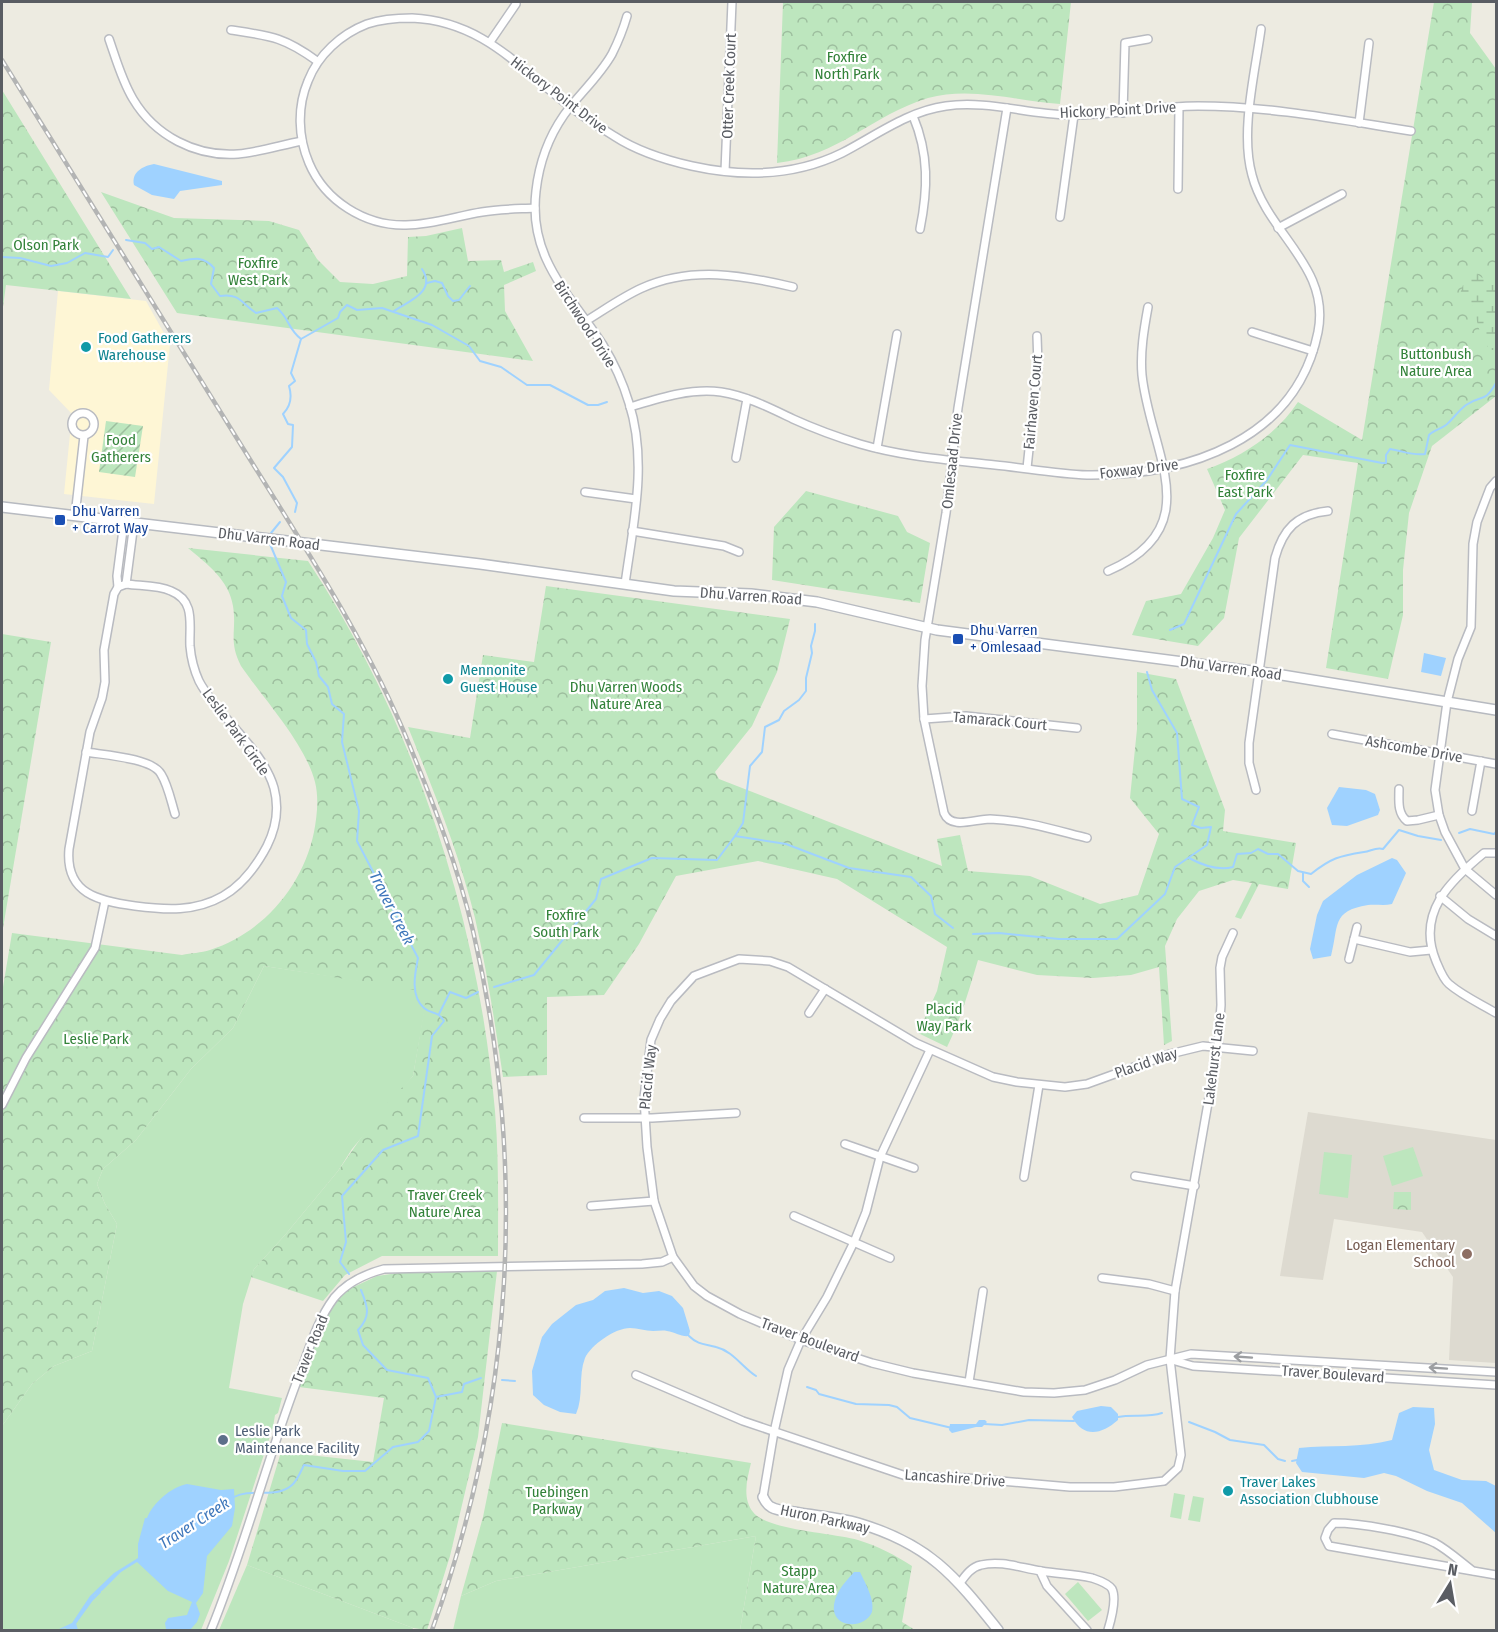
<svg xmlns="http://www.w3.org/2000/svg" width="1498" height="1632" font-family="'Fira Sans Condensed',sans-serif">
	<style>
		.commercial { fill: #fef6d5 }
		.education { fill: #dddad0 }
		.grass { fill: #bde6be }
		.forest { fill: url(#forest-crowns) }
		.wetland { fill: url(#wetland-marsh) }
		.garden { fill: url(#garden-furrows) }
		.water { fill: #9fd2ff }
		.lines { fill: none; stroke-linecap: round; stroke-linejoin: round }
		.stream { stroke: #9fd2ff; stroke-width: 2 }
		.street-casing { stroke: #b9bbc1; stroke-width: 10 }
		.secondary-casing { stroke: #b7bac0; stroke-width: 12 }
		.street { stroke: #fff; stroke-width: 7 }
		.secondary { stroke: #fff; stroke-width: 9 }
		.rail-casing { stroke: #b3b4b4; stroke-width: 4.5 }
		.rail { stroke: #fff; stroke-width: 2; stroke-dasharray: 7; stroke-linecap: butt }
		.oneway { stroke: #9c9ea1 }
		.culture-dot { fill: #0f9aa8; stroke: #fff; stroke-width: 2 }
		.transit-dot { fill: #1a4fb4; stroke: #fff; stroke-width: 2 }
		.education-dot { fill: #8d6e63; stroke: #fff; stroke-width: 2 }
		.service-dot { fill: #5c6f8a; stroke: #fff; stroke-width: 2 }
		.labels { text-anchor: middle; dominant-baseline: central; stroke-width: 4.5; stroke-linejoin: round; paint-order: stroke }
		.park-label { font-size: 15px; fill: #328239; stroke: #fff }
		.street-label { font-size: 15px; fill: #5a5d63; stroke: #fff }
		.culture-label { font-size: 15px; fill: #0d838f; stroke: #fff; text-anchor: start }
		.transit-label { font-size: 15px; fill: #164399; stroke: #fff; text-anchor: start }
		.education-label { font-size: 15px; fill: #785e54; stroke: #fff; text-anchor: end }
		.service-label { font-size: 15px; fill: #4e5e75; stroke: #fff; text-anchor: start }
		.water-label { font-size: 16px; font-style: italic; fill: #3e77bb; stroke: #fff }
	</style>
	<defs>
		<pattern id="forest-crowns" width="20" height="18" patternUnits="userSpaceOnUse" patternTransform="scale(1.5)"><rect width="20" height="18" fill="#bde6be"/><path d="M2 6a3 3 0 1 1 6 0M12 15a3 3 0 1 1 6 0" fill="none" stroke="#9dbe9e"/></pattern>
		<pattern id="wetland-marsh" width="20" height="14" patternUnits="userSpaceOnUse" patternTransform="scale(1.5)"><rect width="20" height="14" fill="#bde6be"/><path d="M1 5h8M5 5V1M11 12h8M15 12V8" fill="none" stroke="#9dbe9e"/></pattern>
		<pattern id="garden-furrows" width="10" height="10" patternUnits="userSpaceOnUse" patternTransform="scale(1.5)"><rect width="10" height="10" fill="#bde6be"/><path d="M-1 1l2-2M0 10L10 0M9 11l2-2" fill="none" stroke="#9dbe9e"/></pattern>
	</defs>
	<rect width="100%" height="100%" fill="#edebe1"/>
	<polygon class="commercial" points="58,291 146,301 170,344 154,504 64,494 72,414 49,390"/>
	<polygon class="education" points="1308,1112 1496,1140 1496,1363 1449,1360 1453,1277 1422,1232 1334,1219 1323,1280 1280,1276"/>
	<g class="grass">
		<polygon points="264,966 428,991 413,1076 352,1149 338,1171 285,1235 254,1269 243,1304 229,1388 282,1398 278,1413 275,1415 273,1427 229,1561 201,1630 2,1630 2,1426 32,1384 54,1366 92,1351 117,1224 105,1204 97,1184 103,1169 136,1140 191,1069 233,1028"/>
		<polygon points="1413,1147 1423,1176 1392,1186 1383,1156"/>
		<polygon points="1324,1152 1352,1155 1348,1198 1319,1194"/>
		<polygon points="1174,1493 1185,1495 1181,1519 1170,1517"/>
		<polygon points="1193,1496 1204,1498 1200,1522 1188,1520"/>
		<polygon points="756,1536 740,1630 453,1630 461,1596 496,1581"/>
		<polygon points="247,1565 413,1628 412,1630 219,1630"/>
		<polygon points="1078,1582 1102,1610 1088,1621 1065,1594"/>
	</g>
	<g class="forest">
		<path d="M783 2H1071L1060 104C1017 101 971 86 928 98 872 115 839 156 777 163Z"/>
		<path d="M1434 2H1472L1470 33 1496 69V396L1432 446 1409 513 1403 570V615L1388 679 1326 668 1358 463 1303 455 1239 538 1224 618 1198 646 1132 635 1146 601 1181 594 1213 538 1225 510 1207 469C1243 456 1277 434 1298 402L1362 440Z"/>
		<polygon points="2,90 131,299 6,285 2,314"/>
		<polygon points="101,192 174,218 269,221 299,230 317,259 340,282 373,284 407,276 408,237 426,236 462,228 468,261 501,260 504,272 533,262 536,271 504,285 505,311 533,361 177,313"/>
		<polygon points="806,491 898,516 907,532 930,543 920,603 772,580 774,527"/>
		<path d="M188 548 308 561C415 724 478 917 495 1111 499 1159 498 1208 498 1256H382L345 1275 323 1301 251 1277 254 1269 285 1235 338 1171 379 1112 413 1076 427 992 264 966 233 1028 191 1069 136 1140 103 1169 97 1184 105 1204 117 1224 92 1351 54 1366 32 1384 2 1426V993L12 933 182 955C191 953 201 953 210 950 263 933 303 886 314 832 317 816 319 798 315 782 306 745 263 698 241 666 228 641 237 631 233 606 229 580 207 564 188 548Z"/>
		<path d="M546 586 790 619 777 672 752 726 715 772 719 779 942 866 937 839 960 835 968 871 1030 876 1100 904 1138 895 1159 834 1130 798 1137 729V672L1176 679 1225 810 1223 831 1296 843 1288 889 1259 884 1241 919 1235 917 1252 883 1233 880 1199 891 1177 919 1165 946 1172 1041 1164 1045 1159 967 1131 975 1093 978 1037 975 978 960C969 990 961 1019 947 1047L918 1033 937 991 947 947 837 879 758 861 676 876 639 944 604 995 547 997V1075L503 1077C495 1024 487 971 475 918 459 853 433 789 408 727L470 738 483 655 534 662Z"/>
		<polygon points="2,634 51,642 2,934"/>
		<polygon points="1394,1192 1411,1192 1411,1210 1393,1209"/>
		<polygon points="419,1270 497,1271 478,1437 450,1556 427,1630 413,1628 247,1565 281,1452 373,1462 384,1398 299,1387 316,1341 331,1310 343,1292 377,1276"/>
		<path d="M502 1423 751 1463C747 1479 742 1498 753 1512 766 1530 834 1533 858 1540 878 1546 895 1555 912 1566L902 1622 915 1630H740L756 1536 496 1581 461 1596 483 1517Z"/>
	</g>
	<polygon class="wetland" points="1472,271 1487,281 1493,280 1494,285 1496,286 1496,350 1490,350 1481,336 1473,307 1471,304 1465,305 1459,297 1463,285"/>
	<polygon class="garden" points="106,421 143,426 135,477 99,472"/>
	<g class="water">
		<path d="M154 164 222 181V185L180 191 174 199 152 195 134 185C131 172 143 166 154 164Z"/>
		<polygon points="1424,653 1446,658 1441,676 1421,672"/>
		<polygon points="1339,787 1366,790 1375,794 1380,810 1378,815 1347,826 1332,825 1327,808"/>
		<path d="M1392 858 1397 860 1406 873 1392 904C1384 906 1376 904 1368 905 1331 911 1339 926 1331 956L1313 959 1310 949 1317 915 1323 901 1357 875Z"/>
		<path d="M624 1288 643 1293 659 1291 672 1296 683 1308 690 1331 689 1336C681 1337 675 1332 667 1331 663 1330 658 1331 653 1331 645 1331 638 1328 630 1328 615 1328 591 1345 585 1358 578 1376 584 1396 576 1414L560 1412 544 1405 533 1395 532 1371 542 1337 552 1324 576 1305 593 1300 605 1291Z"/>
		<path d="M1101 1406 1111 1407 1118 1414V1420C1102 1434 1084 1439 1072 1417L1077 1411Z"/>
		<path d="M1413 1407 1434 1408 1435 1424 1429 1450 1434 1470 1462 1480 1486 1481 1496 1486V1533L1462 1503 1427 1491 1396 1476 1384 1473 1364 1478 1302 1472 1296 1463 1299 1448C1330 1445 1361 1448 1392 1440L1399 1413Z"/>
		<polygon points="979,1420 985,1420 987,1422 982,1427 976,1427 952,1433 949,1430 950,1424 976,1424"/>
		<path d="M187 1484 221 1490 234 1489 235 1508 232 1526 207 1556 203 1593 196 1603 200 1614 197 1622 190 1630 166 1629 165 1623 168 1618 187 1615 192 1602 168 1591 137 1562 121 1572 103 1590 95 1595 76 1623 78 1630H65L66 1628 57 1630 72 1623 90 1596 114 1573 138 1558V1544L145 1518H147C153 1503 171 1487 187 1484Z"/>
		<path d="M854 1572H860C865 1583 875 1599 872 1612 864 1632 822 1628 837 1595 841 1586 848 1579 854 1572Z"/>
	</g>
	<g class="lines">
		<g class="stream">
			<path d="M126 240 145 243 152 249 159 247 181 261C195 258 204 256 214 268L211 284 220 296C240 293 241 303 256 313L277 308C289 318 288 329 301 339L291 373 295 381 289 386C292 396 291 406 283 414L288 424 293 425 292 447 274 468 283 477 297 503 295 512"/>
			<polyline points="2,257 20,258 51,266 67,263 85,253 108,257 113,250"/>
			<polyline points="427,283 435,281 442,283 448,296 453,301 459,300 470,286"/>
			<path d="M394 311C409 301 437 291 422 269"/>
			<polyline points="301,339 338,318 340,312 347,305 357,310 382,308 432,325 469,346 480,361 501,367 527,385 550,385 588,405 598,405 607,402"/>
			<polyline points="271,533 280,522"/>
			<path d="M270 544 286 582 282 596 291 618 306 630 307 644 316 662 319 676 328 687 332 704 344 714 342 742 359 811 357 841 418 958C415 973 410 996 424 1008 432 1015 437 1010 444 1021L432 1036 418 1136 383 1150 342 1196 346 1242 340 1262 349 1274"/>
			<path d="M1170 630 1184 624 1236 514 1267 480 1290 445 1382 463H1386V455L1390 449C1403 451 1413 456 1425 454L1429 435C1434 430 1441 429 1446 425 1453 419 1458 411 1466 405 1482 394 1484 404 1496 383"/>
			<polyline points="1459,833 1470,829 1494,834 1496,832"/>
			<polyline points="735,836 743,823 750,766 762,752 765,727 779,720 784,711 799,700 806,691 806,678 812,653 811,646 815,631 815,624"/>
			<path d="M1189 858C1202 865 1218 871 1233 867L1237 854 1251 853 1258 849 1268 854H1278L1298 871 1311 874C1331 858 1339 856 1364 852 1371 851 1376 847 1383 849L1399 830 1418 836 1441 840"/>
			<polyline points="1303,873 1303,881 1309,887"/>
			<polyline points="973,934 999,933 1059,939 1117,939 1165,894 1175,867 1207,845 1211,827 1201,828 1192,825 1199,807 1182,799 1177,733 1152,690 1147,672"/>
			<polyline points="494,987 534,975 596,899 601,879 652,858 717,860 735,836 786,844 849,868 911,877 931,896 935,914 953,928"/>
			<polyline points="439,1014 450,992 466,998 478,992"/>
			<path d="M689 1336C698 1345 705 1344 716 1347 733 1351 742 1367 756 1376"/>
			<polyline points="502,1380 515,1381"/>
			<polyline points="807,1387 816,1390 819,1394 856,1404 889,1405 897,1407 910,1418 952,1428"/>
			<polyline points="436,1397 462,1392 464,1384 481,1378"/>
			<path d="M1118 1417C1133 1414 1147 1418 1162 1413"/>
			<polyline points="1189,1422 1215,1432 1230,1440 1264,1445 1278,1459 1285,1461"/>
			<polyline points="984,1424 1002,1425 1029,1420 1074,1421"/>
			<polyline points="1292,1461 1297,1460"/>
			<path d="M234 1497C252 1487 275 1500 292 1485 297 1481 301 1471 304 1465L343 1471H365L393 1447 418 1442 429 1431 436 1397 428 1378 387 1370 363 1345 358 1330C371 1316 368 1307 361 1290"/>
			<polyline points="74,1625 92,1600 100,1592"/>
		</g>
		<g class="street-casing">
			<g id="street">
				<path d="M231 30C271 36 284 37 317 61"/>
				<path d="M109 39C116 59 122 81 133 99 155 136 196 157 238 154 260 152 281 145 302 141"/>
				<polyline points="490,42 516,4"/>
				<path d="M1007 108 958 408 946 513 925 640 922 686 924 719 944 813C951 830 975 819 990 819 1023 820 1055 830 1087 838"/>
				<polyline points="1123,113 1125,43 1148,39"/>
				<path d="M913 116C929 154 928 189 920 229"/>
				<polyline points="1359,123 1369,43"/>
				<polyline points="725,171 732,2"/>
				<polyline points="1178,189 1179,107"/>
				<path d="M535 208C517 209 499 209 482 212 457 216 432 225 406 225 365 226 325 201 309 163 298 137 297 107 308 81 318 55 341 34 367 24 382 19 397 18 412 18 479 21 515 63 563 101 579 114 596 125 614 136 637 151 665 160 692 166 742 177 795 176 842 153 875 136 908 111 946 106 986 100 1027 114 1068 115 1111 116 1154 106 1198 106 1269 106 1341 120 1411 131"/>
				<polyline points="1060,217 1074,115"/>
				<polyline points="1278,228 1342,194"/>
				<path d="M586 321C604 310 622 297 642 288 692 266 742 275 793 287"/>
				<polyline points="1252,332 1313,351"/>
				<path d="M630 407C660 398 690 388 721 392 747 396 770 408 793 419 815 429 837 437 860 444 904 457 950 460 995 465 1025 468 1057 474 1087 475 1186 476 1296 441 1318 332 1331 266 1267 234 1252 175 1240 132 1255 73 1261 29"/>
				<circle cx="83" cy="424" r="11"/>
				<polyline points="877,448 897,334"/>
				<polyline points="736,458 747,399"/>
				<polyline points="1027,468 1038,365 1037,336"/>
				<polyline points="1496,481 1490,488 1477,522 1473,544 1471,627 1458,659 1447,702 1435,790 1439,815 1445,832 1465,869 1496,895"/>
				<polyline points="585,492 636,499"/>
				<polyline points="75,516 84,436"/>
				<polyline points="632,531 724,546 739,552"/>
				<path d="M1108 571C1210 527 1150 453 1142 375 1140 352 1144 329 1148 307"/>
				<path d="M126 584C141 586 158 585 171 591 196 601 189 625 190 646 191 658 194 670 199 681 218 717 263 749 274 788 279 807 276 828 267 846 257 865 242 885 223 896 195 912 166 910 135 906 99 901 65 894 69 849L90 732 102 698 105 682 104 650 114 594 118 587Z"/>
				<polyline points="126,584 134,523"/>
				<path d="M625 584C633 525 648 462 629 403 623 383 614 363 603 345 570 294 528 259 536 191 539 164 548 138 564 115 579 94 599 77 612 54 618 42 623 30 627 16"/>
				<polyline points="118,587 117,576 124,522"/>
				<polyline points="924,719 966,716 1077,728"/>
				<polyline points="1332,734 1496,764"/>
				<path d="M86 752C104 755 152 758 161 774 168 785 171 801 175 814"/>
				<path d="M1399 789C1399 800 1397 813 1407 821L1418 820 1439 815"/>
				<path d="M1256 790 1249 763V743L1275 558C1283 529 1297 514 1328 511"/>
				<polyline points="1472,811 1481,761"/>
				<path d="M1496 853H1484C1450 881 1416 913 1436 961 1439 968 1443 979 1449 984 1463 996 1481 1004 1496 1013"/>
				<polyline points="1440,896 1468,919 1496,936"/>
				<polyline points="1354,939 1410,952 1431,950"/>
				<polyline points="1349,959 1357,927"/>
				<polyline points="809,1013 825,989"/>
				<polyline points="1253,1051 1203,1046 1170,1054 1087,1084 1065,1087 1017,1082 993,1077 916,1043 788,967 770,961 739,959 694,976 671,1001 660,1019 651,1040 644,1098 647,1147 654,1201 673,1257 694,1286 707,1296 740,1314 801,1340 872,1363 913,1373 1024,1392 1054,1393 1085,1390 1115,1380 1147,1365 1191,1354 1496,1372"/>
				<polyline points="2,1105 26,1058 95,948 105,901"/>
				<polyline points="584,1118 652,1118 736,1113"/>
				<polyline points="845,1144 914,1168"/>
				<polyline points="1135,1176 1195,1186"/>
				<polyline points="1024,1177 1039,1085"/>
				<polyline points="591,1206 654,1201"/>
				<polyline points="794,1216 890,1258"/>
				<polyline points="1102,1278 1149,1284 1175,1291"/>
				<polyline points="1172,1360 1193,1366 1496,1385"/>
				<polyline points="636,1375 743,1421 906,1476 967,1478 1070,1487 1114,1487 1164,1481 1178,1468 1181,1455 1170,1359 1175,1291 1218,1046 1221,1005 1220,968 1222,957 1233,933"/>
				<polyline points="969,1382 983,1291"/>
				<polyline points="763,1497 774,1432 788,1370 801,1340 827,1297 854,1242 866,1212 880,1157 930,1050"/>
				<polyline points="1040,1571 1047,1586 1087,1630"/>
				<path d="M1473 1571C1461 1562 1448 1550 1435 1543 1412 1532 1360 1523 1334 1523L1328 1530 1325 1538 1329 1546 1496 1575"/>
				<path d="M960 1583C965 1576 971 1567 981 1565 1001 1560 1021 1568 1041 1571 1058 1574 1075 1574 1092 1578 1098 1580 1108 1583 1112 1589 1117 1599 1111 1620 1108 1630"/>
				<path d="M211 1630C244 1549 266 1463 297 1381 308 1353 316 1322 334 1298 347 1282 365 1274 384 1269L642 1264 662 1262 673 1257"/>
			</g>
		</g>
		<g class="secondary-casing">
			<g id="secondary">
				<polyline points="2,507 480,564 674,591 751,594 817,602 937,630 1276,674 1496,710"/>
				<path d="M763 1497C765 1501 767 1505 771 1507 778 1511 786 1511 794 1512 815 1516 837 1517 858 1523 929 1544 954 1575 998 1630"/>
			</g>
		</g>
		<use href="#street" class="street"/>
		<use href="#secondary" class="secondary"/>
		<g class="rail-casing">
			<path id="rail" d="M2 60C83 191 165 322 246 453 305 548 367 641 409 744 434 805 458 867 473 931 528 1165 514 1404 432 1630"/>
		</g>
		<use href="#rail" class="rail"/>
	</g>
	<defs><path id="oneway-shaft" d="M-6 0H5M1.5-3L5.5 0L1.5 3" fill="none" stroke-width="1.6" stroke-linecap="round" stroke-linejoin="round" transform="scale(1.5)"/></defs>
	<g class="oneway">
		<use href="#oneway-shaft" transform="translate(1243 1357) rotate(-176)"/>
		<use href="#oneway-shaft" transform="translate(1438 1368) rotate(-176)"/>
	</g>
	<g class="culture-dot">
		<circle cx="86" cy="347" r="6"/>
		<circle cx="448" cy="679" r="6"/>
		<circle cx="1228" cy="1491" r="6"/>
	</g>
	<g class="transit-dot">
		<rect x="54" y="514" width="12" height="12" rx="3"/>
		<rect x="952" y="633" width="12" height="12" rx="3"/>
	</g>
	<circle class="education-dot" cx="1467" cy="1254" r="6"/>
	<circle class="service-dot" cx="223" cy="1440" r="6"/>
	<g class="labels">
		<g class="park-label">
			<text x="847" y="57">Foxfire<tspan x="847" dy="17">North Park</tspan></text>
			<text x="46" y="245">Olson Park</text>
			<text x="258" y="263">Foxfire<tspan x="258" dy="17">West Park</tspan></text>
			<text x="1436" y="354">Buttonbush<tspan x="1436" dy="17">Nature Area</tspan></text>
			<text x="121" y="440">Food<tspan x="121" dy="17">Gatherers</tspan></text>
			<text x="1245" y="475">Foxfire<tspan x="1245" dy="17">East Park</tspan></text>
			<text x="626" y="687">Dhu Varren Woods<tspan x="626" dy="17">Nature Area</tspan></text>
			<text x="566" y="915">Foxfire<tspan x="566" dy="17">South Park</tspan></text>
			<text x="944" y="1009">Placid<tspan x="944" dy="17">Way Park</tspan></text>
			<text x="96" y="1039">Leslie Park</text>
			<text x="445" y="1195">Traver Creek<tspan x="445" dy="17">Nature Area</tspan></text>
			<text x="557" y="1492">Tuebingen<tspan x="557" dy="17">Parkway</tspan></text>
			<text x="799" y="1571">Stapp<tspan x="799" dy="17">Nature Area</tspan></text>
		</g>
		<g class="street-label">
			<text transform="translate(729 86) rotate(-88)">Otter Creek Court</text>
			<text transform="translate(559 95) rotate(37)">Hickory Point Drive</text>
			<text transform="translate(1118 110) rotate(-3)">Hickory Point Drive</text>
			<text transform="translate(585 324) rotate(57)">Birchwood Drive</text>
			<text transform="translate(1033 402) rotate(-85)">Fairhaven Court</text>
			<text transform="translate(952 461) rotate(-84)">Omlesaad Drive</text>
			<text transform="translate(1139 469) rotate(-7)">Foxway Drive</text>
			<text transform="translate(269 539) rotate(7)">Dhu Varren Road</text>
			<text transform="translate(751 596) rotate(4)">Dhu Varren Road</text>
			<text transform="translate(1231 668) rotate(8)">Dhu Varren Road</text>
			<text transform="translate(1000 721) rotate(5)">Tamarack Court</text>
			<text transform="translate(236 732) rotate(54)">Leslie Park Circle</text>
			<text transform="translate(1414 749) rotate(10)">Ashcombe Drive</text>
			<text transform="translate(1214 1059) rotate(-83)">Lakehurst Lane</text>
			<text transform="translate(1146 1063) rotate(-19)">Placid Way</text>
			<text transform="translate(648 1077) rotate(-84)">Placid Way</text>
			<text transform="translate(810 1340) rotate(20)">Traver Boulevard</text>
			<text transform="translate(310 1349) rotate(-68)">Traver Road</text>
			<text transform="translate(1333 1374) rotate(4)">Traver Boulevard</text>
			<text transform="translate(955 1478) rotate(4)">Lancashire Drive</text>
			<text transform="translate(825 1519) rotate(12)">Huron Parkway</text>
		</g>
		<g class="culture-label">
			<text x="98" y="338">Food Gatherers<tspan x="98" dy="17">Warehouse</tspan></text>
			<text x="460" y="670">Mennonite<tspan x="460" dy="17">Guest House</tspan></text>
			<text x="1240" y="1482">Traver Lakes<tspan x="1240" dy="17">Association Clubhouse</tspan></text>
		</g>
		<g class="transit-label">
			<text x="72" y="511">Dhu Varren<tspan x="72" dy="17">+ Carrot Way</tspan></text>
			<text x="970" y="630">Dhu Varren<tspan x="970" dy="17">+ Omlesaad</tspan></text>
		</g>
		<g class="education-label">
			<text x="1455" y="1245">Logan Elementary<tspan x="1455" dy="17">School</tspan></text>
		</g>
		<g class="service-label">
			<text x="235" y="1431">Leslie Park<tspan x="235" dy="17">Maintenance Facility</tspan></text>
		</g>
		<g class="water-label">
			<text transform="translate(392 908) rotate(63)">Traver Creek</text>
			<text transform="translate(194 1523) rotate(-33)">Traver Creek</text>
		</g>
	</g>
	<rect width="1498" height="1632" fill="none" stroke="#5a5d63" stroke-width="6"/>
	<g transform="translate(1450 1584) rotate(11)" stroke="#ffffff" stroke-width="4.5" paint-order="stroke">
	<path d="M0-4.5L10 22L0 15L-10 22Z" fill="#5a5d63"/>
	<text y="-9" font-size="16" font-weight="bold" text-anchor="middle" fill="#5a5d63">N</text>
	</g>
</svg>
